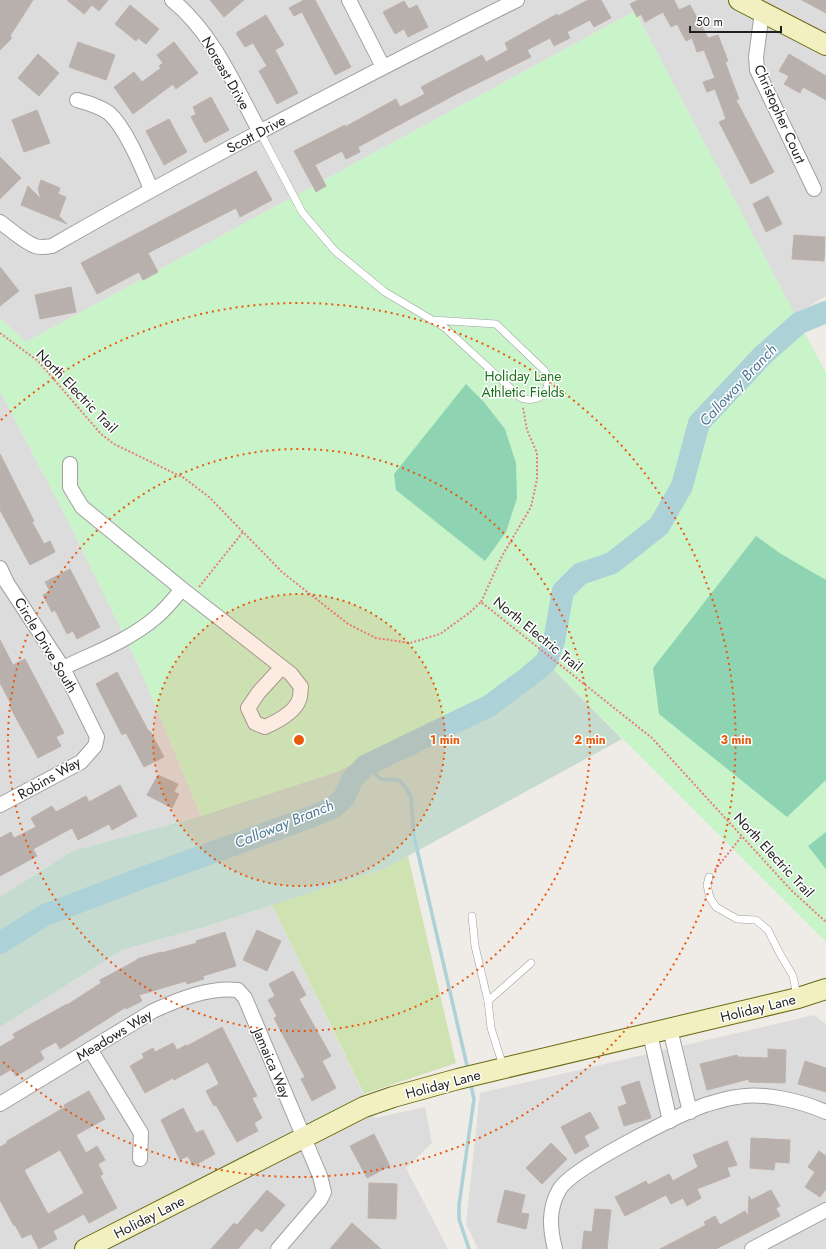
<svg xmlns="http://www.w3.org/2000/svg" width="826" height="1249" font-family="Jost,sans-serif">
<rect width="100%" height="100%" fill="#efebe6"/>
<g fill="#dddcdc">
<path d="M0,0H826V296L795,315L635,11L26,342L0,318Z"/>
<path d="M0,391L66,517L138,664L201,816L72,851L0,897Z"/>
<path d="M272,905L375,1118L425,1107L432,1143L406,1168L448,1249H0V1027L122,950L208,926Z"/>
<path d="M814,1015L826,1024V1249H478L466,1224L480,1093Z"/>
</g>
<path fill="#cfe3b2" d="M408,856L456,1063L364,1094L272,905L386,868Z"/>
<path fill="#c5dbcf" d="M542,658L622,739L386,868L208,926L122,950L0,1027V897L72,851L201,816L336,772L483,702Z"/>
<path fill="#c9f3c9" d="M635,11L826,373V942L542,658L483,702L336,772L201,816L138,664L66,517L0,391V318L26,342Z"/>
<g fill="#8ed4b2">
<path d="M466,384L483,401L505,429L516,463L517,498L506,532L485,561L396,490L394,474Z"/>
<path d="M756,536L781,554L826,580V780L787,817L659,714L653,668Z"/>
<path d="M826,832V869L808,846Z"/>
</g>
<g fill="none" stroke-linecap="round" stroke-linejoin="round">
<g stroke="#acd1d7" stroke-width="3.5">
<path d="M375,761L374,765L375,774L381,779L399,780L407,789L411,798L414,836L468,1070"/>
<path d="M469,1249L459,1219V1205L474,1099L470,1081"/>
</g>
<path stroke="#acd1d7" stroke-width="22" d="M0,943L45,915L142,878L316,815L334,807L344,798L352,780L365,766L489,706L528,677L546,662L554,641L563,591L580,574L612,563L659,526L682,486L699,423L763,355L799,323L826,312"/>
</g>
<g fill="#b8b0ac" stroke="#bfb1aa" fill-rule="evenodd">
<path d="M0,0H33L10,36L12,38L0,50Z"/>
<path d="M67,0H108L99,11L92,5L84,14Z"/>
<path d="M210,0H244L224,17Z"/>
<path d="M304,0H315L351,67L335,75L302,12L294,16L289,8Z"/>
<path d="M588,0H601L611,18L594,27L590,20L567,32L570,38L554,46L550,38L527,50L531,57L460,92L358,147L360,152L346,159L342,151L315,165L326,186L316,192L294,151L345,125V127L396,99L400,107L425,94L421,87L482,55L486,62L508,50L505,43L557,14L558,16Z"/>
<path d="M638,0H674L679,10L690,5L708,38L718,35L728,61L725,62L739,99L736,100L774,172L751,184L719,122L726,119L715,89L707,92L703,82L715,78L704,50L697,52L692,38L686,41L677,24L671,27L663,12L645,22L641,14L637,17L630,4Z"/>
<path d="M802,0H826V13Z"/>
<path d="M404,1L409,9L417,5L428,27L408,37L404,29L395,34L383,12Z"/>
<path d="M130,5L159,29L146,44L138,38L136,41L115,24Z"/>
<path d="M266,15L284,45L275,50L298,93L277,104L259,71L267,66L253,43L245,47L236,33Z"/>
<path d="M78,42L115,55L106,80L69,67Z"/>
<path d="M174,42L198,73L176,89L173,84L133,114L114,87L134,72L142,82L161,68L159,66L163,63L157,55Z"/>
<path d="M38,54L59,73L39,96L18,78Z"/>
<path d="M789,54L826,76V100L803,87L800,93L784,84L789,76L779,71Z"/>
<path d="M211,97L229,130L205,143L191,117L196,114L193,107Z"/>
<path d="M37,110L50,143L24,152L12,120Z"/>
<path d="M169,119L187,152L164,165L146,131Z"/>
<path d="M0,157L21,178L0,199Z"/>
<path d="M256,171L272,200L240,217L236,208L148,253L158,272L143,280L139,272L97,294L81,263Z"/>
<path d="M41,180L60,188L58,194L66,197L59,216L67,224L21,205L28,186L41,199L38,189Z"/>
<path d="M768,196L782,224L766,232L753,204Z"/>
<path d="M794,235L825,237L824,261L792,259Z"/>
<path d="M0,267L19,291L0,306Z"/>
<path d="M71,287L76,312L40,319L35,295Z"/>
<path d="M0,454L34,521L32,522L44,544L50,541L55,552L30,565L0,510Z"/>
<path d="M70,569L100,627L77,639L73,631L67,634L55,610L52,612L43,595L50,591L45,582Z"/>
<path d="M0,640L13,665L25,659L64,733L56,737L61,746L38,758L9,705L11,704L0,683Z"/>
<path d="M117,672L149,732L150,731L164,757L144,767L126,733L122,735L96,684Z"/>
<path d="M158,775L178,784L174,792L179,794L172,808L147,795Z"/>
<path d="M120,785L137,816L112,830L109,824L78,840L72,828L33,849L37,856L0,876V838L11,832L14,838L36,827L31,818L52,806L56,812L86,796L89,802Z"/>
<path d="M257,930L281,941L267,971L243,960Z"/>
<path d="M225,932L236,966L203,976L204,979L187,984L186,981L139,995L142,1001L126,1009V1007L60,1049L56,1042L40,1051L44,1059L28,1069L16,1076L12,1069L0,1076V1047L15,1038L13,1034L67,1004V1005L101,983L100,980L137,960V959L161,952V953L197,943L196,941Z"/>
<path d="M293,971L306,995L299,999L331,1056L322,1061L336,1088L312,1101L301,1079L305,1077L274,1018L277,1016L268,1000L275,996L269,984Z"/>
<path d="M222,1027L257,1096L252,1098L262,1118L254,1123L258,1131L237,1142L216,1105L214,1106L206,1091L219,1084L208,1062L174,1080L173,1078L145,1093L130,1066L144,1058L142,1054L153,1048L155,1052L173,1043L177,1050L186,1045L187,1046Z"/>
<path d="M768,1049L786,1050L785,1083L749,1082V1079L707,1090L700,1064L737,1055L738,1057L768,1058Z"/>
<path d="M805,1061L826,1068V1092L798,1084Z"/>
<path d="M639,1081L651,1118L624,1126L618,1107L627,1104L621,1087Z"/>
<path d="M89,1091L105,1119L76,1135L86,1153L97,1146L105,1160L98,1164L103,1174L100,1176L117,1208L89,1223L84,1214L53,1231L57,1239L39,1249L31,1234L22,1238L15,1225L14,1226L0,1200V1147L7,1143V1141L65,1107L64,1105ZM60,1150L84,1193L48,1214L24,1170Z"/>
<path d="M183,1108L196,1133L203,1130L215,1154L193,1166L188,1156L180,1160L161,1120Z"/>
<path d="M590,1112L599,1128L584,1136L589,1146L575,1154L561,1127Z"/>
<path d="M374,1134L390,1166L367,1178L350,1146Z"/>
<path d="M751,1138L790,1140L789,1163L775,1162L774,1170L750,1168Z"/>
<path d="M727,1141L737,1165L730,1167H727L730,1176L697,1189L701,1198L687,1206L683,1198L671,1204L666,1195L625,1216L615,1197L646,1181L648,1185L669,1174L673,1181L698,1167L693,1155Z"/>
<path d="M551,1143L567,1159L542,1184L526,1168Z"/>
<path d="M819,1151L826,1156V1189L820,1197L805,1187L815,1172L808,1167Z"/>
<path d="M369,1183L397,1184L396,1219L368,1218Z"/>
<path d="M267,1190L285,1205L262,1232L256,1228L238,1249H211L234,1223L237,1225Z"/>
<path d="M505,1190L525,1195L521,1213L529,1214L526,1229L497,1222Z"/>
<path d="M771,1190L780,1206L776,1208L780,1216L716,1249H660L706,1225L704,1222L715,1216L720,1225L745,1211L748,1216L749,1196L751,1200Z"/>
<path d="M595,1209L611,1210L607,1249H582L584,1231L592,1232Z"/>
<path d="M352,1223L381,1249H330Z"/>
</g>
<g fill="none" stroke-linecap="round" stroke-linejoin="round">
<g stroke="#a0a0a0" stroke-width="8">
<g id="lane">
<path d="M260,132L302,212L335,251L385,292L444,327L521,398C541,405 555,387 544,370L496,324L432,320"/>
<path d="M709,877L707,885L710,898L716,907L737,919L756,920L768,930L779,952L793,976L797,996"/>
<path d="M472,916L475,946L488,1001"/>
<path d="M503,1066L491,1028L488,1001L531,963"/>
</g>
</g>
<g stroke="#a0a0a0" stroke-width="16">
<g id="street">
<path d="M172,0C213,33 235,86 260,132"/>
<path d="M349,0L383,67"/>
<path d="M762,12L756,57L757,70L814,189"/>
<path d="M77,100C88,103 99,106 109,113C126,128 142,168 151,189"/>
<path d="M0,222C10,229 24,242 35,246C41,248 46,247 52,246C204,159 360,78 517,0"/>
<path d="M70,464V487L82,507L182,589L191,596L282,667L291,674L301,687C300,691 301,696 299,700C295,712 276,722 265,727L255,723L248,708L259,692L282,667"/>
<path d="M0,568L7,583L63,668L97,737L95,746L81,762L0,805"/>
<path d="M63,668C94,653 128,641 155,618C165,610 174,599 182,589"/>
<path d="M670,1029L690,1112"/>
<path d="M650,1034L670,1121"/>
<path d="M90,1049L141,1133L140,1159"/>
<path d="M0,1104L153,1011C179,999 209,987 238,990L245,998L320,1176L324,1192L320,1200L278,1249"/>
<path d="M555,1249C550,1229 548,1210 559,1190C571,1168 678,1115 705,1105C715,1102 727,1098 737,1097C764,1092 801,1101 826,1112"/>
<path d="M752,1249L826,1210"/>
</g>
</g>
<g stroke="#696a12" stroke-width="22">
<g id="secondary">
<path d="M739,0L826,45"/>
<path d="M85,1249L364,1107L393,1097L458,1079L798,998L826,989"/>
</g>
</g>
<g stroke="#ea7d7c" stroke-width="2" stroke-dasharray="2 2" stroke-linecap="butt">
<path d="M0,333L38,361L101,434L114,444L184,478L209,497L282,572L348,624L376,638L410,643L440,634L469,613L481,602L652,738L791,890L826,922"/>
<path d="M199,587L243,532"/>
<path d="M481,602L502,556L531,507L537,479V453L527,430L523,408"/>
<path d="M715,870L742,836"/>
</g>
<use href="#lane" stroke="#fff" stroke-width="7"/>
<use href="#street" stroke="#fff" stroke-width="14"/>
<use href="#secondary" stroke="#f2f0c1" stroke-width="20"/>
</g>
<circle cx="299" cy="740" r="146" fill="#e8590c" fill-opacity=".12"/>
<g fill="none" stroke="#e8590c" stroke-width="2" stroke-dasharray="2 4">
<circle cx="299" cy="740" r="146"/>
<circle cx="299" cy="740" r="291"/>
<path d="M1 420A437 437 0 1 1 1 1060"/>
</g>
<g text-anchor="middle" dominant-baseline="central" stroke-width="3" stroke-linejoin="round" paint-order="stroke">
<g font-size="14" fill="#1f1f1f" stroke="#fff">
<text transform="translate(226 73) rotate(60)">Noreast Drive</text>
<text transform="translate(780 114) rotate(66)">Christopher Court</text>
<text transform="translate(256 134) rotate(-28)">Scott Drive</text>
<text transform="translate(77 391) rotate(46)">North Electric Trail</text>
<text transform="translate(538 634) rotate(39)">North Electric Trail</text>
<text transform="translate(46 645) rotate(59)">Circle Drive South</text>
<text transform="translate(49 778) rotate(-30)">Robins Way</text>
<text transform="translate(774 855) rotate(47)">North Electric Trail</text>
<text transform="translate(758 1008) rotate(-14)">Holiday Lane</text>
<text transform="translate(114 1035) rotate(-31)">Meadows Way</text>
<text transform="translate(272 1063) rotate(67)">Jamaica Way</text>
<text transform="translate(443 1084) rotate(-15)">Holiday Lane</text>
<text transform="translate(149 1217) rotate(-27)">Holiday Lane</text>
</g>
<g font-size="14" fill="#1a7119" stroke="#fff">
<text x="523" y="376">Holiday Lane<tspan x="523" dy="16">Athletic Fields</tspan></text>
</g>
<g font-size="15" font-style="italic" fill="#4f7995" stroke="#fff">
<text transform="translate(738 385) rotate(-47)">Calloway Branch</text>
<text transform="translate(284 824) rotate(-22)">Calloway Branch</text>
</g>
</g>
<circle cx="299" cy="740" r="6" fill="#e8590c" stroke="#fff" stroke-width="2"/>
<g font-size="12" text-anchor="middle" font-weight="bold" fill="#e8590c" stroke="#fff" stroke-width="3" stroke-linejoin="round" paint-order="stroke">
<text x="445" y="744">1 min</text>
<text x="590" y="744">2 min</text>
<text x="736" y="744">3 min</text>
</g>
<path d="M690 26v6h91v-6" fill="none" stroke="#1f1f1f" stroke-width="2"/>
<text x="696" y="26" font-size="12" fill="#1f1f1f" stroke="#ffffff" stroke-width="3" paint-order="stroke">50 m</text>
</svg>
